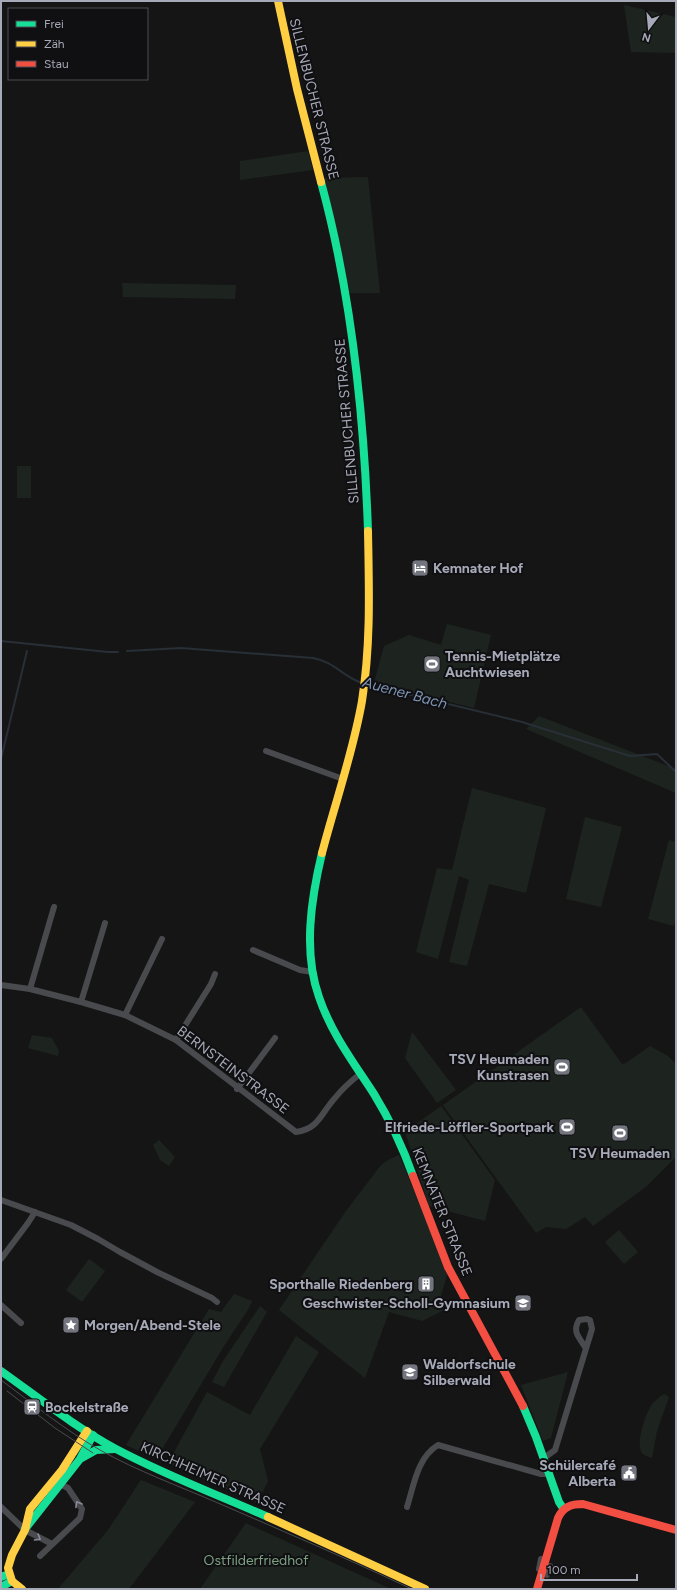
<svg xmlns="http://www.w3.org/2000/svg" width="677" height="1590" font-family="Figtree,sans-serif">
<rect width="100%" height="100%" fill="#151515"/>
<g fill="#1d241f">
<path d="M624,5L676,17V53L631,52Z"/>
<path d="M308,151L313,170L240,180V161Z"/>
<path d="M368,177L380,293H350L324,178Z"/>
<path d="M122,283L236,285L235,299L123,297Z"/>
<rect x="17" y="466" width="14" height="32"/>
<path d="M447,624L491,635L474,708L374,683L384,646L409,635L441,645Z"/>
<path d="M539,716L676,769V793L526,729Z"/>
<path d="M472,788L546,808L526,893L489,884L467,966L449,962L469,880L459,876L438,959L416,952L437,868L452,870Z"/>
<path d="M585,817L622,827L601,907L566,899Z"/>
<path d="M669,840L676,842V917L674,926L648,919Z"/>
<path d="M581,1007L622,1064L626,1063L650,1046L668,1056L676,1064V1157L647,1186L593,1226L585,1217L566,1229L546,1227L536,1233L443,1105Z"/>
<path d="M412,1032L456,1090L437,1103L405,1058Z"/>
<path d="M32,1035L52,1038L59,1051L58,1056L28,1048Z"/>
<path d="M441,1106L495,1180L485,1221L429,1206L405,1132Z"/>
<path d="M159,1140L175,1157L169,1166L160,1160L153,1145Z"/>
<path d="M399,1155L448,1272L439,1302L444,1310L422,1321L389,1312L365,1378L279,1310L346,1211L381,1165L388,1160Z"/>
<path d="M619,1230L638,1252L624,1264L605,1242Z"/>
<path d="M89,1259L105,1271L82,1302L66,1290Z"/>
<path d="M234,1294L252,1301L249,1308L224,1346L158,1456L143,1453L126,1445L209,1309L221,1312Z"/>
<path d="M260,1306L267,1312L224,1387L212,1382L223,1361Z"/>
<path d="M296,1336L319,1352L260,1449L268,1481L257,1503L168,1463L207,1392L250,1415Z"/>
<path d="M568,1372L551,1438L543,1441L521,1385Z"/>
<path d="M664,1394L669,1397L657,1431L652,1458C649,1457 645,1456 643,1454C634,1446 646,1413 652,1404C656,1400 659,1397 664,1394Z"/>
<path d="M141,1480L195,1502L129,1589H58L108,1530Z"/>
<path d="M246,1523L391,1589H200Z"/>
</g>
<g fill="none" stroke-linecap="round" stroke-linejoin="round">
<g stroke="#282f37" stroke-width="2">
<path d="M1,641L108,652H118"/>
<path d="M127,651L181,648L313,658C335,662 343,677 362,683"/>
<path d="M366,684L522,722L630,756L657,754L676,772"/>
<path d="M1,759L27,651"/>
</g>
<g stroke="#494a4e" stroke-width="6">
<path d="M266,751L343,779"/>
<path d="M253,950L300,970L312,972"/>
<path d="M1,985L30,989L81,1002L125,1015L176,1040L296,1132C319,1129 321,1113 335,1098C342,1089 351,1081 360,1074"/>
<path d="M30,989L54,907"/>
<path d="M81,1002L105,923"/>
<path d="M125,1015L162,939"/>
<path d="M176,1040L211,984L215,974"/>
<path d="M237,1089L275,1038"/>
<path d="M1,1200L71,1225L98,1239L120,1252L157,1272L212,1298L217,1302"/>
<path d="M1,1259L28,1223L35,1212"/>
<path d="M1,1305L21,1323"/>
<path d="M544,1458L555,1450L592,1329L590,1320L587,1319L579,1320C572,1332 579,1337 585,1347"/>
<path d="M1,1507L25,1530L52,1544"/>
<path d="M407,1507C414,1485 417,1458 438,1445L541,1474H549"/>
<path d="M40,1556L80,1518L82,1509L68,1488L58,1483"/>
<path d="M539,1569L541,1559"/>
<path d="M547,1575L550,1566"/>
</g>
<g stroke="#16e098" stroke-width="8">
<path d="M321,182C352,296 364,413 368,531"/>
<path d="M322,853C311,899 303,952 319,997C331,1033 354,1063 374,1094C390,1120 403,1148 413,1176"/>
<path d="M1,1371C39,1398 75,1427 116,1449C165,1475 218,1495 268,1517"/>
<path d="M523,1406L536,1437L559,1502L563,1508"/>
<path d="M81,1457L93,1435"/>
<path d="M25,1529L80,1459L96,1450L115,1449"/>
<path d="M1,1577L9,1574"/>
<path d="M1,1587L12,1581"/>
</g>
<g stroke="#ffcf43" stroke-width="8">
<path d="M278,1L297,89L321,182"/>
<path d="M322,853C335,803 353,753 362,701C371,644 369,588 368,531"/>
<path d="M268,1517L425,1589"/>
<path d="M22,1589L12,1581L8,1568L12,1555L25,1530L30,1509L62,1470L87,1431"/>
</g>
<g stroke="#f24e42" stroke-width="8">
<path d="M413,1176L448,1267L523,1406"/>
<path d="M537,1589L558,1518C563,1507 571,1504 583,1504L676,1530"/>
</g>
<g stroke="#494b4e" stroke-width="1">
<path d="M1,1380C33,1404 65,1430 100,1450C137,1471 179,1486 218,1503C283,1531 348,1559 412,1589"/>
<path d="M7,1391L55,1428L93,1453"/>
</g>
</g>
<defs><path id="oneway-chevron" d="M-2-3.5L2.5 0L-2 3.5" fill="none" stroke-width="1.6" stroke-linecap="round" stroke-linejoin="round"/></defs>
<g stroke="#8a8c98">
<use href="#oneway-chevron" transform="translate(78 1504) rotate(-119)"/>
<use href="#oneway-chevron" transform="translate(38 1538) rotate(31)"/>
</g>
<defs>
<g id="hotel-square" transform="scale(0.9)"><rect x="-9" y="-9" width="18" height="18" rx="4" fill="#73757e" stroke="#100f11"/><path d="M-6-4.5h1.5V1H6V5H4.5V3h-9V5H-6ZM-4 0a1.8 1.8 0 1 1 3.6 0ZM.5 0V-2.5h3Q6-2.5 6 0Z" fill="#fff"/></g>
<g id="stadium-square" transform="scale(0.9)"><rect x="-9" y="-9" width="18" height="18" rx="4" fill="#73757e" stroke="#100f11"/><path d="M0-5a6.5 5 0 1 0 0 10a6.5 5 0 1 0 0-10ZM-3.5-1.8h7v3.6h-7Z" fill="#fff"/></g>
<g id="building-square" transform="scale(0.9)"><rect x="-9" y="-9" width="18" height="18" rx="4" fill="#73757e" stroke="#100f11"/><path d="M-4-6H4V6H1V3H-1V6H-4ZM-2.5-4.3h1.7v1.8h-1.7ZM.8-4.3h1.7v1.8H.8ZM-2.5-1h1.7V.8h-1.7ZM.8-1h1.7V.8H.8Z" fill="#fff"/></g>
<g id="school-square" transform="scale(0.9)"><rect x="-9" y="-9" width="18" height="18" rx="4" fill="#73757e" stroke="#100f11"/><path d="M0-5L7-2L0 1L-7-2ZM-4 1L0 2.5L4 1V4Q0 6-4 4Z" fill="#fff"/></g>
<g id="sight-square" transform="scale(0.9)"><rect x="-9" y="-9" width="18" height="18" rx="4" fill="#73757e" stroke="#100f11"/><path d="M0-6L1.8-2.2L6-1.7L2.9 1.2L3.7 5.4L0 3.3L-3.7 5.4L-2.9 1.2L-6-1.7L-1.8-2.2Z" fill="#fff"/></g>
<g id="station-square" transform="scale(0.9)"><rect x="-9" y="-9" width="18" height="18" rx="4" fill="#73757e" stroke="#100f11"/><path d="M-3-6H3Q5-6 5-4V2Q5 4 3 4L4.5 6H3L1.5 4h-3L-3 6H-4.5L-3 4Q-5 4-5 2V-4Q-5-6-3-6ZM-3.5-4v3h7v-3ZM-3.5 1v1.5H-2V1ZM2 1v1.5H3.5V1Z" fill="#fff"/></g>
<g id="civic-square" transform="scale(0.9)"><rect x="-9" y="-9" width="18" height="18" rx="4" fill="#73757e" stroke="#100f11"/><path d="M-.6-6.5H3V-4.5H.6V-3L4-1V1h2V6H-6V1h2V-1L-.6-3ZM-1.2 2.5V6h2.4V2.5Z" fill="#fff"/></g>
</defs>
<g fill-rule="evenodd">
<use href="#hotel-square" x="420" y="568"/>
<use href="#stadium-square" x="432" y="664"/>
<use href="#stadium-square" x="562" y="1067"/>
<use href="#stadium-square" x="567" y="1127"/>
<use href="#stadium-square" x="620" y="1133"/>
<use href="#building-square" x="426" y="1284"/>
<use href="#school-square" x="523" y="1303"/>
<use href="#sight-square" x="71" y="1325"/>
<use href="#school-square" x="410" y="1372"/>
<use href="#station-square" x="32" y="1407"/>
<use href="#civic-square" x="629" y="1473"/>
</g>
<g text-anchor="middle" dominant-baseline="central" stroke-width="4" stroke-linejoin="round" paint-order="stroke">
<g font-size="14" fill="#a6a9b7" stroke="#100f11">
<text transform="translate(314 99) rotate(76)">SILLENBUCHER STRASSE</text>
<text transform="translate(347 421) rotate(-95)">SILLENBUCHER STRASSE</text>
<text transform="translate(233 1070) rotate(37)">BERNSTEINSTRASSE</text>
<text transform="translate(442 1212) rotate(68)">KEMNATER STRASSE</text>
<text transform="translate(213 1478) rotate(24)">KIRCHHEIMER STRASSE</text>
</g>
<g font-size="14" font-weight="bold" fill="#a6a9b7" stroke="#100f11" text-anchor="start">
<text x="433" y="568">Kemnater Hof</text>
<text x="445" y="656">Tennis-Mietplätze<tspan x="445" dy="16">Auchtwiesen</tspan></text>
<text x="549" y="1059" text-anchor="end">TSV Heumaden<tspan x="549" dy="16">Kunstrasen</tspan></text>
<text x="554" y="1127" text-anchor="end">Elfriede-Löffler-Sportpark</text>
<text x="620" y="1153" text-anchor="middle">TSV Heumaden</text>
<text x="413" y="1284" text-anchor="end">Sporthalle Riedenberg</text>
<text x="510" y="1303" text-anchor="end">Geschwister-Scholl-Gymnasium</text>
<text x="84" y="1325">Morgen/Abend-Stele</text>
<text x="423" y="1364">Waldorfschule<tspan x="423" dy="16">Silberwald</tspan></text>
<text x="45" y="1407">Bockelstraße</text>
<text x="616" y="1465" text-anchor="end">Schülercafé<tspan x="616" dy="16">Alberta</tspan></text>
</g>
<g font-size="14" fill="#7da283" stroke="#100f11">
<text x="256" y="1560">Ostfilderfriedhof</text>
</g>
<g font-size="15" font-style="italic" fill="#7c93b3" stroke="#100f11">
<text transform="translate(405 693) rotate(15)">Auener Bach</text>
</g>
</g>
<rect width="677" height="1590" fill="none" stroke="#a6a9b7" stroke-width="4"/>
<rect x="8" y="8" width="140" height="72" fill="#100f11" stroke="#4c4d53"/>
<rect x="16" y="21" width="20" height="6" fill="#16e098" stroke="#4c4d53"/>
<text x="44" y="28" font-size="12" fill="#a6a9b7">Frei</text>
<rect x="16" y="41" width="20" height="6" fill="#ffcf43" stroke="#4c4d53"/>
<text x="44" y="48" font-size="12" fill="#a6a9b7">Zäh</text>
<rect x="16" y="61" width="20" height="6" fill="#f24e42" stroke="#4c4d53"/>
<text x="44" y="68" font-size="12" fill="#a6a9b7">Stau</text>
<g transform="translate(649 28) rotate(196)" stroke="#100f11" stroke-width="3" paint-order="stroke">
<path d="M0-3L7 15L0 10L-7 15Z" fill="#a6a9b7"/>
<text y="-6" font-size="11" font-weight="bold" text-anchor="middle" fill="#a6a9b7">N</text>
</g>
<path d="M541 1574v6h96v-6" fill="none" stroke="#a6a9b7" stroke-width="2"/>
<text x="547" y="1574" font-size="12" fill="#a6a9b7" stroke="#100f11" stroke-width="3" paint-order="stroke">100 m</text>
</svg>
